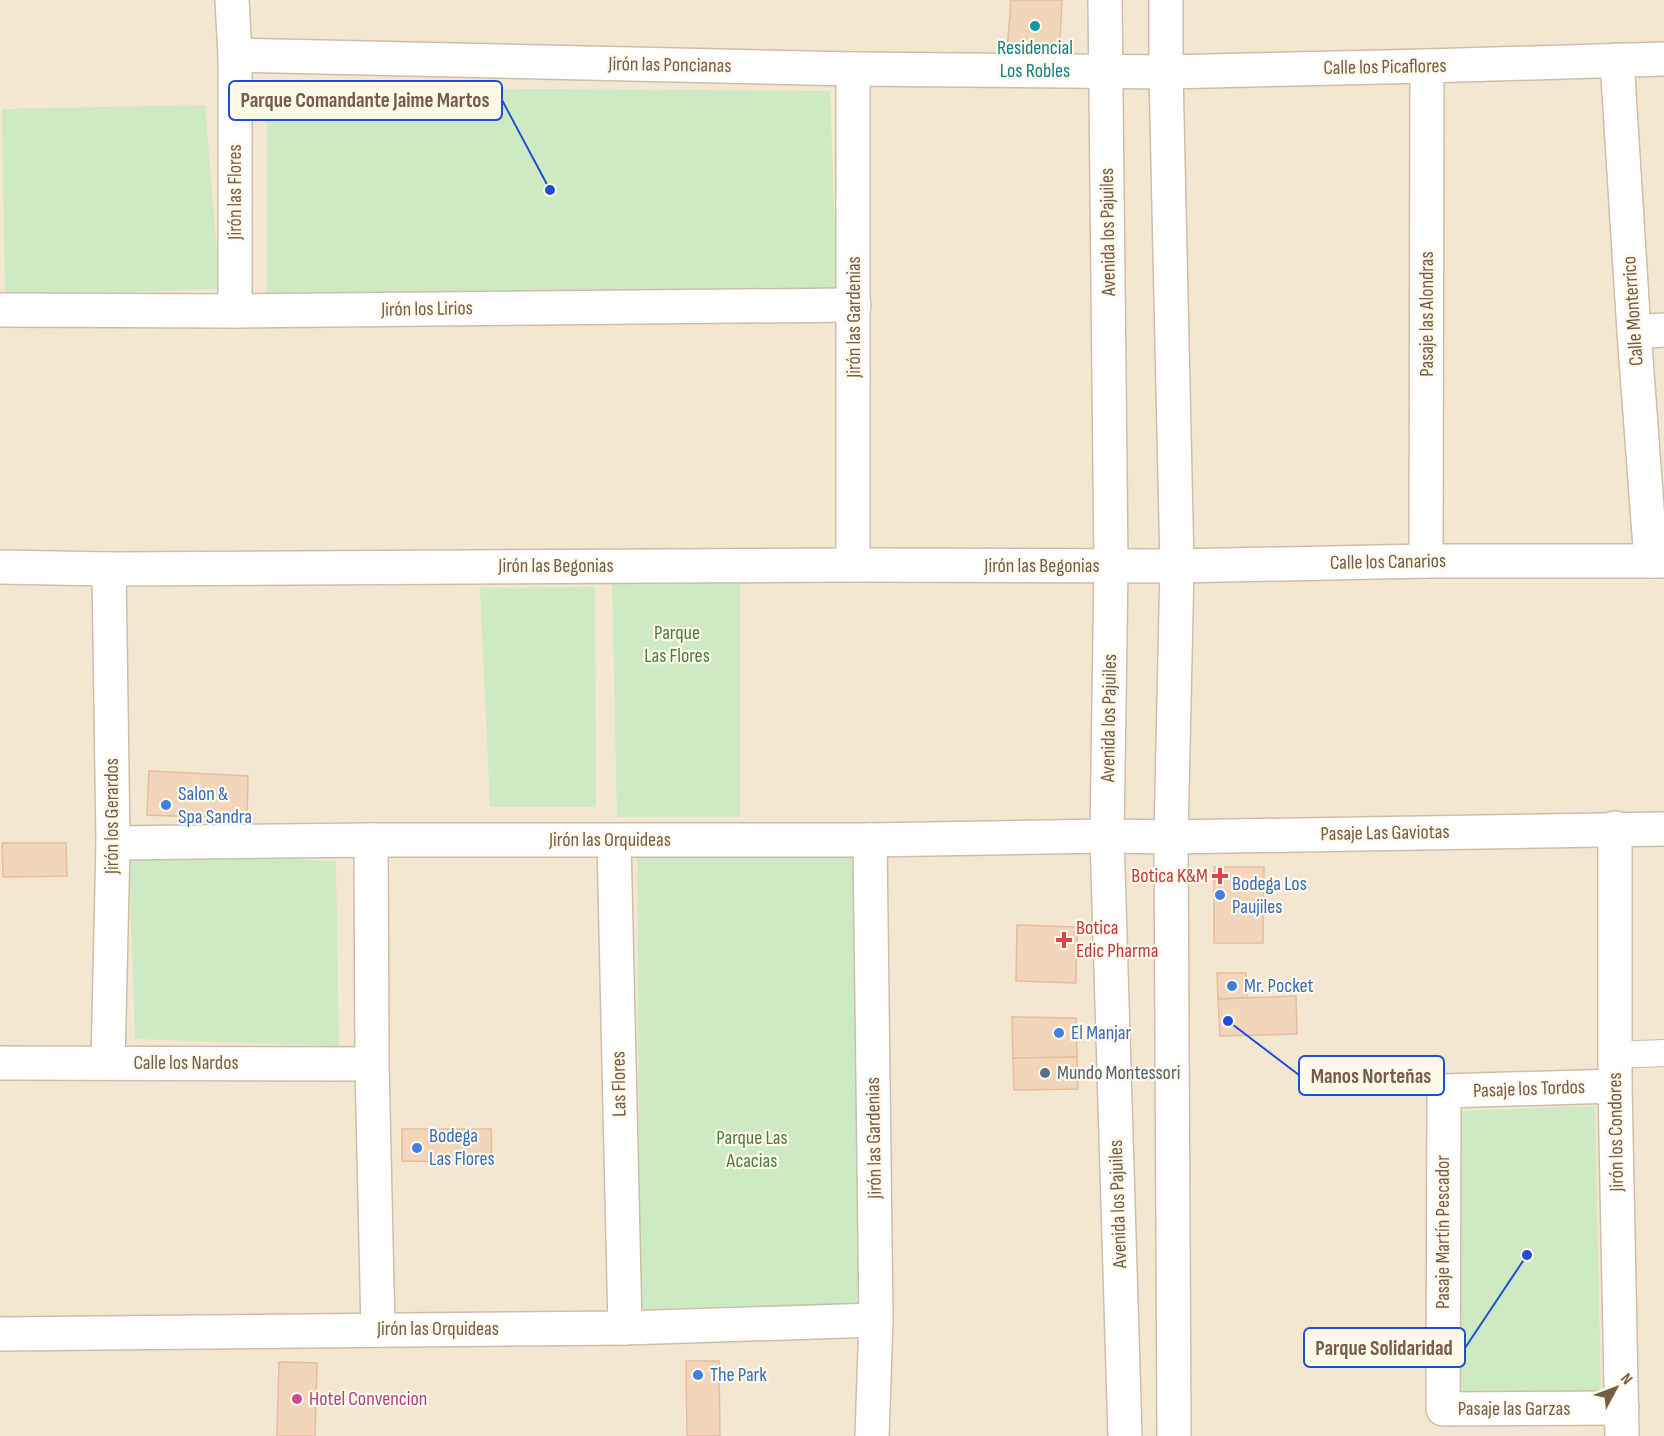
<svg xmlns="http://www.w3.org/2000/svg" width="1664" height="1436" font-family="'Sofia Sans Condensed',sans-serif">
<rect width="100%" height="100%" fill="#fcf5e3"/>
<rect fill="#f4e7d2" x="0" y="0" width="1664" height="1436"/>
<g fill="#ceeac2">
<path d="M267,87L830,91L837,289L267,299Z"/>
<path d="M205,105L220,289L5,296L2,109Z"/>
<path d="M612,581H740V817H617Z"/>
<path d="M595,587L596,807H490L480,588Z"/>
<path d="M860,850L869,1314L640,1316L637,857Z"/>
<path d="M129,852L336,861L339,1046L135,1039Z"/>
<path d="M1595,1106L1601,1398L1457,1400L1456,1111Z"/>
</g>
<g fill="#f2d6bb" stroke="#e4be9b" stroke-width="1.5">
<path d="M1011,0H1062L1059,56L1007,52Z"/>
<path d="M149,771L248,776L247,819L147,815Z"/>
<path d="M2,843H66L67,876L3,877Z"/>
<path d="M1214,867H1264L1263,943H1214Z"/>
<path d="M1017,925L1077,927L1076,983L1016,981Z"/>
<path d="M1217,973H1246L1247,998L1218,999Z"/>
<path d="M1296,996L1297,1034L1220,1036L1218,999Z"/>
<path d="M1012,1017L1076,1018L1077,1057L1013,1058Z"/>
<path d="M1077,1057L1078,1089L1014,1090L1013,1058Z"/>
<path d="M402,1129H491L492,1162L402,1161Z"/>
<path d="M686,1361H719L720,1436H687Z"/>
<path d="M279,1362L317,1363L315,1436H277Z"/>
</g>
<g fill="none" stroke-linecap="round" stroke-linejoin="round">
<g stroke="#cebdaa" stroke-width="28">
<path id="pedestrian" d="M1615,1055L1664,1053"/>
</g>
<g stroke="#cebdaa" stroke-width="36">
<g id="minor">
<path d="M232,0L235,55V311"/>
<path d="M235,55L853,69L1166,72L1427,66L1664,59"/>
<path d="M1617,60L1634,332L1651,561"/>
<path d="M853,69V565"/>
<path d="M0,310L235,311L854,305"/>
<path d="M1634,332L1664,330"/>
<path d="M1426,561L1427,66"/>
<path d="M0,567L109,569L853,565L1177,566L1426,561H1664"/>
<path d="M1615,828V1086L1622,1436"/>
<path d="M371,840L372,1064L378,1330"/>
<path d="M870,840L876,1320L872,1436"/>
<path d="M614,841L625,1328"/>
<path d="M113,843L371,840H870L1107,836L1171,837L1664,829"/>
<path d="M0,1063L372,1064"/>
<path d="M108,1063L113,843L109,569"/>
<path d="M1615,1086L1444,1091L1443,1409L1622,1408"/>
<path d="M0,1334L625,1328L876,1320"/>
</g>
</g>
<g stroke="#cebdaa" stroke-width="36">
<g id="tertiary">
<path d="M1105,0L1111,566L1107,836L1125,1436"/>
<path d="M1166,0V72L1177,566L1171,837L1174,1436"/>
</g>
</g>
<use href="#pedestrian" stroke="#fff" stroke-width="26"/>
<use href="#minor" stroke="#fff" stroke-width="33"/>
<use href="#tertiary" stroke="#fff" stroke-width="33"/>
</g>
<circle fill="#0f9aa8" stroke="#fff9ea" stroke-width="2" cx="1035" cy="26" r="6"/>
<g fill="#3f7fe0" stroke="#fff9ea" stroke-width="2">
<circle cx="166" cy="805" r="6"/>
<circle cx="1220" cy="895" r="6"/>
<circle cx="1232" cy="986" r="6"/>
<circle cx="1059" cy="1033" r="6"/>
<circle cx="417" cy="1148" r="6"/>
<circle cx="698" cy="1375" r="6"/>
</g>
<g fill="#e0444e" stroke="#fff9ea" stroke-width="2">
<path d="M1217 867h6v6h6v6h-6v6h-6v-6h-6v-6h6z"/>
<path d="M1061 931h6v6h6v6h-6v6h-6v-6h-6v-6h6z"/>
</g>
<circle fill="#5c6f8a" stroke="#fff9ea" stroke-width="2" cx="1045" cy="1073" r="6"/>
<circle fill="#d1479c" stroke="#fff9ea" stroke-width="2" cx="297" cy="1399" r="6"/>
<g text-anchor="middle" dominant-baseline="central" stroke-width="4.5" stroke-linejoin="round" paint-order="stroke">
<g font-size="20" fill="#0d838f" stroke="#fff9ea">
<text x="1035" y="48">Residencial<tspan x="1035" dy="23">Los Robles</tspan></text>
</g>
<g font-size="20" fill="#745d49" stroke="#fff9ea">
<text transform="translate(670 65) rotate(1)">Jirón las Poncianas</text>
<text transform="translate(1385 67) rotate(-1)">Calle los Picaflores</text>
<text transform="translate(235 192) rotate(-90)">Jirón las Flores</text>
<text transform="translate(1108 232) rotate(-91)">Avenida los Pajuiles</text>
<text transform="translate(427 309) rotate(-1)">Jirón los Lirios</text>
<text transform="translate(1633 311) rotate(-94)">Calle Monterrico</text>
<text transform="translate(1427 314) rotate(-90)">Pasaje las Alondras</text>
<text transform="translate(854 317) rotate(-90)">Jirón las Gardenias</text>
<text transform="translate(1388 562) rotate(-1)">Calle los Canarios</text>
<text x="556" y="566">Jirón las Begonias</text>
<text x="1042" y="566">Jirón las Begonias</text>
<text transform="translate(1109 718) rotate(-89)">Avenida los Pajuiles</text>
<text transform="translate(112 816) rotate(-90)">Jirón los Gerardos</text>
<text transform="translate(1385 833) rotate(-1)">Pasaje Las Gaviotas</text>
<text x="610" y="840">Jirón las Orquideas</text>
<text x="186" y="1063">Calle los Nardos</text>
<text transform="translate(619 1084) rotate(-91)">Las Flores</text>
<text transform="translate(1529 1089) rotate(-2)">Pasaje los Tordos</text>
<text transform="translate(1616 1132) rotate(-91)">Jirón los Condores</text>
<text transform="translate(874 1138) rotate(-91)">Jirón las Gardenias</text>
<text transform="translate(1118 1204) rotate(-92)">Avenida los Pajuiles</text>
<text transform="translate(1443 1232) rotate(-90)">Pasaje Martín Pescador</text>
<text x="438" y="1329">Jirón las Orquideas</text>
<text x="1514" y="1409">Pasaje las Garzas</text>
</g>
<g font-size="20" fill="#4d7a42" stroke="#fff9ea">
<text x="677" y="633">Parque<tspan x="677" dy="23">Las Flores</tspan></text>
<text x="752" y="1138">Parque Las<tspan x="752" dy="23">Acacias</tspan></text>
</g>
<g font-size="20" fill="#366cbe" stroke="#fff9ea" text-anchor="start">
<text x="178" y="794">Salon &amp;<tspan x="178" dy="23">Spa Sandra</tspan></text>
<text x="1232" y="884">Bodega Los<tspan x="1232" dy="23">Paujiles</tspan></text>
<text x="1244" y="986">Mr. Pocket</text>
<text x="1071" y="1033">El Manjar</text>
<text x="429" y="1136">Bodega<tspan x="429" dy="23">Las Flores</tspan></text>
<text x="710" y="1375">The Park</text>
</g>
<g font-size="20" fill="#be3a42" stroke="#fff9ea" text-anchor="end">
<text x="1208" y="876">Botica K&amp;M</text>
<text x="1076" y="928" text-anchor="start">Botica<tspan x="1076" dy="23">Edic Pharma</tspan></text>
</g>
<g font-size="20" fill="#4e5e75" stroke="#fff9ea" text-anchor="start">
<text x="1057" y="1073">Mundo Montessori</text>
</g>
<g font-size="20" fill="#b23c85" stroke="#fff9ea" text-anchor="start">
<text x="309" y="1399">Hotel Convencion</text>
</g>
</g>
<path fill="none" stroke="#1d4ed8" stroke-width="2" d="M550 190L502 100M1228 1021L1299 1075M1527 1255L1465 1348"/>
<g fill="#1d4ed8" stroke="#fff9ea" stroke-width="2">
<circle cx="550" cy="190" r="6"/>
<circle cx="1228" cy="1021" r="6"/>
<circle cx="1527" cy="1255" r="6"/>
</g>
<g fill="#fff9ea" stroke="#1d4ed8" stroke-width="2">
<rect x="229" y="81" width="273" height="39" rx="6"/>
<rect x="1299" y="1056" width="145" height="39" rx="6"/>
<rect x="1304" y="1328" width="161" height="39" rx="6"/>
</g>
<g font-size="21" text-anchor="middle" font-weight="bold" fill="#745d49">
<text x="365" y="107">Parque Comandante Jaime Martos</text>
<text x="1371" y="1083">Manos Norteñas</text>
<text x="1384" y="1355">Parque Solidaridad</text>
</g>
<g transform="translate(1616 1388) rotate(49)" stroke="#fff9ea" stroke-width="4.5" paint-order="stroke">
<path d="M0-4.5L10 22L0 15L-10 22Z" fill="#745d49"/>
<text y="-9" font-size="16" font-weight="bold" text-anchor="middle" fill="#745d49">N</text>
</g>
</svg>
